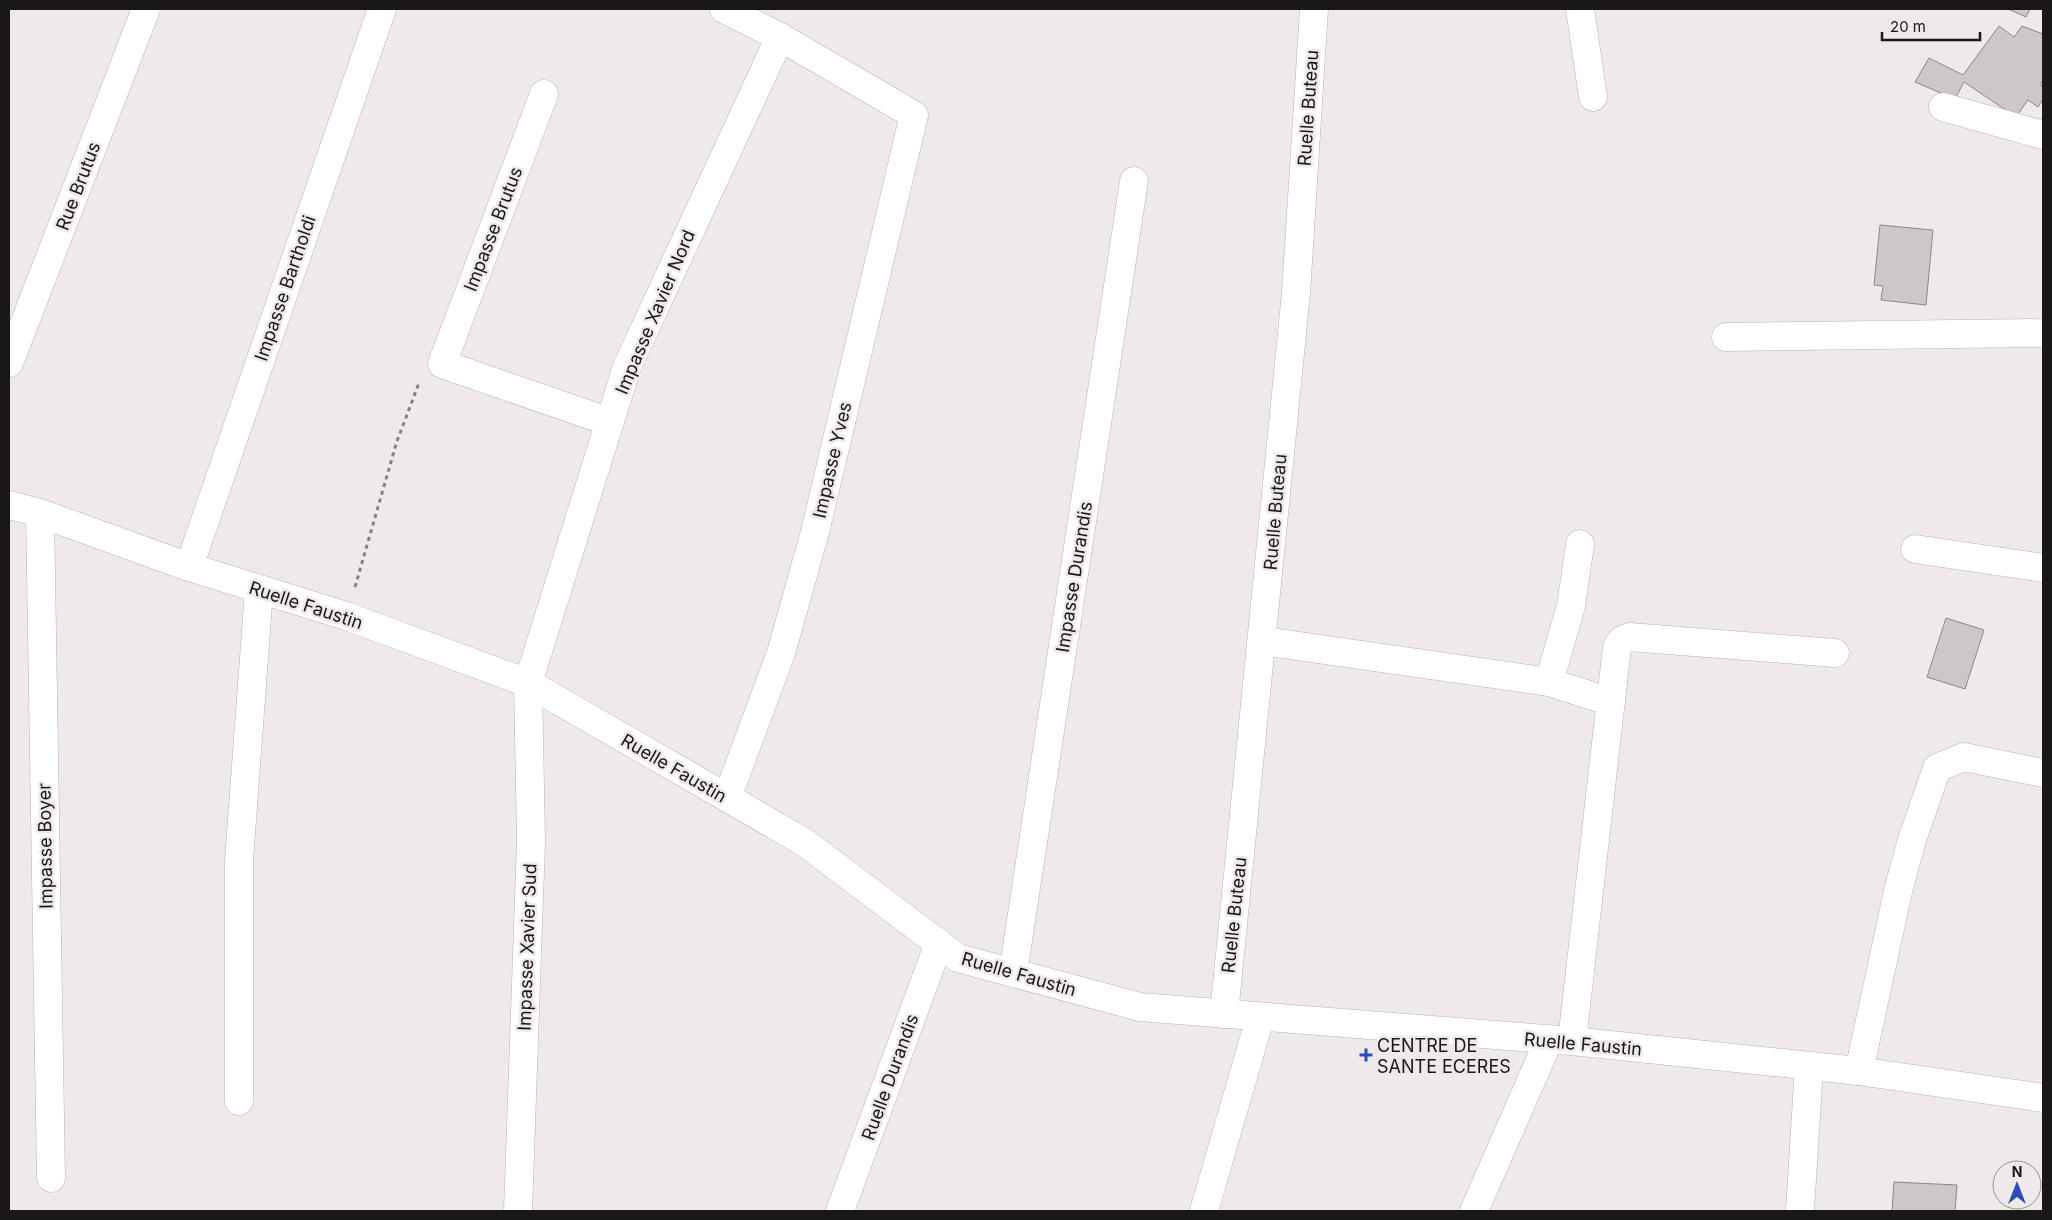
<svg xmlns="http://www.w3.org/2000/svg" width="2052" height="1220" font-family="Inter,sans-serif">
<rect width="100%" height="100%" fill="#efe9e9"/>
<g fill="#cdc7c9" stroke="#8c8789">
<path d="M2008,9H2030L2026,17Z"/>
<path d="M1999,26L2014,37L2022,26L2043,34V80L2040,85L2043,87V99L2038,107L2028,100L2016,117L1964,82L1955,99L1915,82L1929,58L1963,75Z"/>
<path d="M1880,225L1933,230L1926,305L1881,300L1883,286L1874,285Z"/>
<path d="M1946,618L1984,630L1965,689L1927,677Z"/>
<path d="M1894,1182L1957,1185L1955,1211H1892Z"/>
</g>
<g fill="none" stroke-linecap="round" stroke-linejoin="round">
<g stroke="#b8b2b2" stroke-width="29">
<g id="minor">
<path d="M724,9L780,37L914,115L815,532L781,653L727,798"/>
<path d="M1580,9L1593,97"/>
<path d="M544,94L442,364L610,422"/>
<path d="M1943,107L2043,135"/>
<path d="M1726,337L2043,333"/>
<path d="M9,363L146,9"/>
<path d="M9,505L40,513L189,567L346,616L528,683L804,842L958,958L1140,1007L1572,1041L1859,1071L2043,1098"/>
<path d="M40,513L51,1178"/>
<path d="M1915,549L2043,568"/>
<path d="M189,567L382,9"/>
<path d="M1263,641L1549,682L1611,702"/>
<path d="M1549,682L1571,606L1580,544"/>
<path d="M1013,973L1134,181"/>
<path d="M1224,1014L1296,293L1314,9"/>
<path d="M1572,1041L1617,647L1622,640L1629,637L1835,653"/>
<path d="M1859,1071L1899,887L1912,840L1937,768L1964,757L2043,773"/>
<path d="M239,1101V860L259,590"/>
<path d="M518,1211L531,841L528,683L627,367L780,37"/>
<path d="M840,1211L939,943"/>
<path d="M1204,1211L1260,1018"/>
<path d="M1474,1211L1549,1040"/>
<path d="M1800,1211L1809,1067"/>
</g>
</g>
<path stroke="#858181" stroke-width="3" stroke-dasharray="4 4" stroke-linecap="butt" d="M355,587L397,441L419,383"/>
<use href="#minor" stroke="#fff" stroke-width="28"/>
</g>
<path fill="#2b4cbb" stroke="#efe9e9" stroke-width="2" d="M1363.5 1047.5h5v5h5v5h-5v5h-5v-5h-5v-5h5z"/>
<g text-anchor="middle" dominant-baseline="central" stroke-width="5" stroke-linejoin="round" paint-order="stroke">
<g font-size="18" fill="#191717" stroke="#efe9e9">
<text transform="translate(1308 108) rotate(-86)">Ruelle Buteau</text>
<text transform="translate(78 186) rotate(-69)">Rue Brutus</text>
<text transform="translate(493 229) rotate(-69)">Impasse Brutus</text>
<text transform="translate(285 288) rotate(-71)">Impasse Bartholdi</text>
<text transform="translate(655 312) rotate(-67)">Impasse Xavier Nord</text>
<text transform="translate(832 460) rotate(-77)">Impasse Yves</text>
<text transform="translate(1275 512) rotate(-85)">Ruelle Buteau</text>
<text transform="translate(1074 577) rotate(-81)">Impasse Durandis</text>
<text transform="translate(306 605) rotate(18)">Ruelle Faustin</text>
<text transform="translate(674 768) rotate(30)">Ruelle Faustin</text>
<text transform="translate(45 846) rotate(-91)">Impasse Boyer</text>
<text transform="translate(1234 915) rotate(-84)">Ruelle Buteau</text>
<text transform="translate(527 947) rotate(-88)">Impasse Xavier Sud</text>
<text transform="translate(1019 974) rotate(16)">Ruelle Faustin</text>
<text transform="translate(1583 1044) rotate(5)">Ruelle Faustin</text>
<text transform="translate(890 1077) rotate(-70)">Ruelle Durandis</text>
</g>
<g font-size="18" fill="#191717" stroke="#efe9e9" text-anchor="start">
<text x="1377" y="1045">CENTRE DE<tspan x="1377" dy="21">SANTE ECERES</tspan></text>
</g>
</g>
<rect width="2052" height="1220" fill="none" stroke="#191717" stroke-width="20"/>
<g transform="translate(2017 1185)"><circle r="24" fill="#efe9e9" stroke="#999595"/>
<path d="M0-4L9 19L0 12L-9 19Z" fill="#2b4cbb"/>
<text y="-8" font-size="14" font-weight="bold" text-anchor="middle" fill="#191717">N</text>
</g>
<path d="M1882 32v8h98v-8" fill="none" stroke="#191717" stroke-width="2.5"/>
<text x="1890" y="32" font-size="15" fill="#191717" stroke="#efe9e9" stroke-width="4" paint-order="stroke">20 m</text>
</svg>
